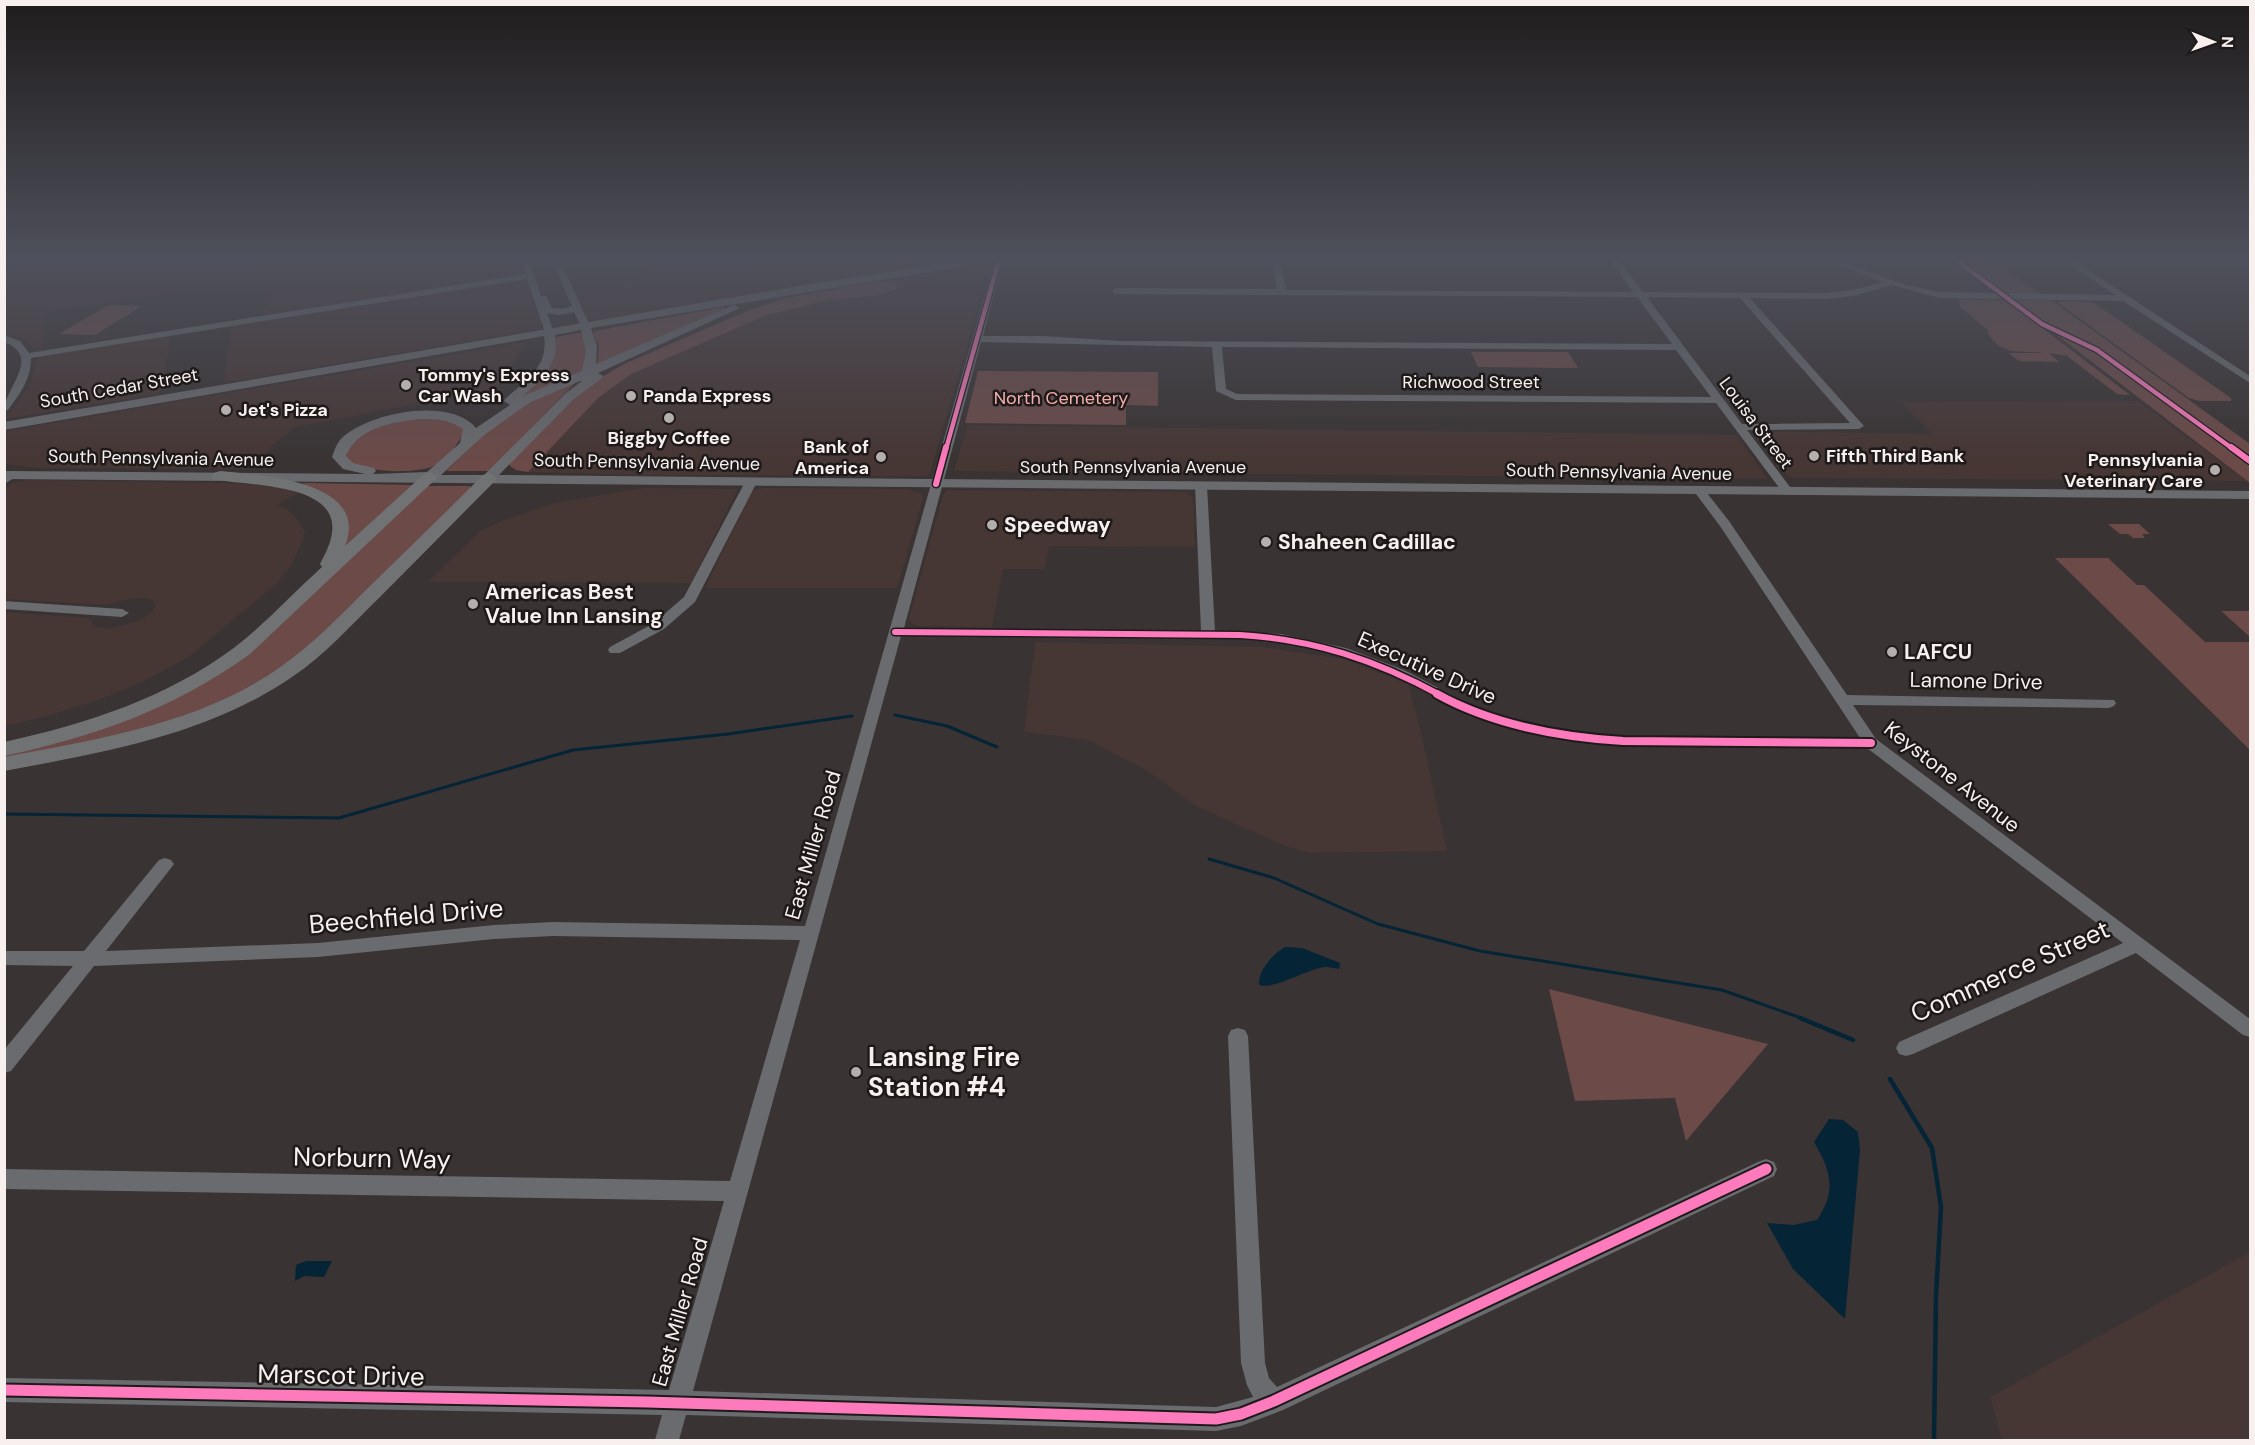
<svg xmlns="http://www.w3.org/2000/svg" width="2255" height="1445" font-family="'DM Sans',sans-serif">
<rect width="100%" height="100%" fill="#393333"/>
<g fill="#463634">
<path d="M5,260H522L524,272L516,276L264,315L266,280L46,312L42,351H39L23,339L5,334Z"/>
<path d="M655,260H922L930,262L962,260L594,320L586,319L576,295L626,287Z"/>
<path d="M981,264L987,265L989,269L930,473L926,476L644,475L528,472L516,470L510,466L580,393L614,369L734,316L772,302L808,294Z"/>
<path d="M525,279L543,326L539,329L224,383L231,325Z"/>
<path d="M172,334L160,394L5,419L29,387L38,357Z"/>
<path d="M526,342L503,380L495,389L295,427L245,469L34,468L5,464V431Z"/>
<path d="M2138,401L2247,481L1790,478L1753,431L1933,434L1900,402Z"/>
<path d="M967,425L1737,435L1768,479L954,471Z"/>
<path d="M27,480L234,483L273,486L300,492L277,505L288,510L297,519L305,532L304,538L293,563L275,585L190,656L145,681L101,699L52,715L5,726L4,612L89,618L95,626L108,629L139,621L151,613L156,605L153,600L146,598L129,599L106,605L5,599V488L13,483Z"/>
<path d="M644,488L738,489L691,583L428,582L480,531L502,521L555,503Z"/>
<path d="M763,488L908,489L921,493L923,499L897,588H705L751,493L756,489Z"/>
<path d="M947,490L1185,492L1193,497L1195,547L1049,546L1045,569H1003L992,627L917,626L911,623L909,618L943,495Z"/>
<path d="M1035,642L1263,647L1344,659L1408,684L1420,728L1447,851L1308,853L1278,843L1196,806L1148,771L1088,740L1024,732Z"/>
<path d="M2248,1253L2250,1256V1440H2002L1990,1397Z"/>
</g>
<g fill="#6b4a48">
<path d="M1950,260H1992L2042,295H1998Z"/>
<path d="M879,281L894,282L897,288L880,295L829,300L767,315L631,374L598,398L528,472L516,470L510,466V463L580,393L600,378L624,364L752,309L786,298Z"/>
<path d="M1959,299L2006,300L2130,395L2117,394L2067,356L2049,353L2059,362L2019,361L2009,353H2045C2019,350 2002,357 1987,332L1989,331L1960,307Z"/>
<path d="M2011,300H2051L2250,444V483Z"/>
<path d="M2061,301L2093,302L2231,398V401H2199L2189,398L2057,302Z"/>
<path d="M108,305L142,306L95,335L59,334Z"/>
<path d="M723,307L727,308L597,365L599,346L593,334L595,331Z"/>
<path d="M578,333H582L587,351L583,371L516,403C535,381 557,367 556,337Z"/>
<path d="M1471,352H1568L1578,368L1478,367Z"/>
<path d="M978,371L1158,372V406L1126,405V425L965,423Z"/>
<path d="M576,382L489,471H446L490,428L526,403Z"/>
<path d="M414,418L447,419L464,429C461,443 445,461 431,467C413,474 359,473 346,458C348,428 391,424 414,418Z"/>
<path d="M306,483L413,485L344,547C355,506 331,502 300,484Z"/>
<path d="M426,486H470L471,489L316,641L290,663L233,697L155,728L5,759V754L190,691Z"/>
<path d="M2108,524H2139L2150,534H2142L2145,538H2133L2128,534H2120Z"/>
<path d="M2055,558H2108L2137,585H2144L2205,642H2250V750Z"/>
<path d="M2221,611H2250V637Z"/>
<path d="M1549,989L1768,1044L1686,1141L1675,1098L1575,1101Z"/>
</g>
<g fill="#052435">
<path d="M1285,947L1302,948L1340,963L1339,969C1335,968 1329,967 1325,967C1306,969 1275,990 1259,985C1258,970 1273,954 1285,947Z"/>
<path d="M1829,1119L1843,1120L1858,1132L1860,1150L1845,1319L1793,1269L1767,1223L1793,1225L1817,1220C1837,1191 1831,1171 1814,1142Z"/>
<path d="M306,1261H332L324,1277L304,1276L295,1281L296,1265Z"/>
</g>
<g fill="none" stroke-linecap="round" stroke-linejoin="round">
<g stroke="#052435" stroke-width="3">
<path d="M895,715L947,726L997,747"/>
<path d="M4,814L339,818L573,750L728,734L852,716"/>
<path d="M1209,859L1274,878L1378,924L1480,951L1722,990L1804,1019"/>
</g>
<g stroke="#052435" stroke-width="4.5">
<path d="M1800,1018L1853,1040"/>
<path d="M1890,1079L1932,1148L1941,1207L1936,1295L1934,1440"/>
</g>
<g fill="#696b6e" fill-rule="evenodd">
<path d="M521,260H529L541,296H546L552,308L562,309L572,306L552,260H560L590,326L588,328H582L574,312L559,315L547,313L554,333L546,335L527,279L31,358C31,379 20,394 8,410L4,411C4,388 43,357 4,342V335L20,341L29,353L525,274Z"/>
<path d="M995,260H1003L983,336H1043L1120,341L1672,344L1637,297L1116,294L1112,291L1116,288L1277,289L1272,260H1280L1286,290L1633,292L1610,260H1618L1643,292L1827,293L1853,290L1883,282L1826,260H1838L1909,286L1940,292L2115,295L2063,260H2073L2250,376V383L2123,301L1940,298L1892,285L1853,296L1827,299L1750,298L1864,426L1859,429L1747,430L1793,491L1787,495L1783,493L1716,403L1236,400L1216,391L1212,347L981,342L904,628L1201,631L1195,486L1201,483L1207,486L1215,631L1281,634L1346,648L1404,670L1473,706L1525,722L1563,730L1623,736L1860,738L1720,526L1693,490L1699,486L1703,488L1729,521L1847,695L2114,700L2116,703L2114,706L2109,708L1853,705L1876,739L2250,1019V1037L2243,1035L2136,953L1913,1054L1906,1056L1899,1054L1896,1048L1899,1042L2123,943L1867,748L1623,746L1563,740L1519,730L1463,712L1394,676L1336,654L1281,643L1240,639L901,636L693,1391L1216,1407L1253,1397L1247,1385L1241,1363L1228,1036L1231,1030L1238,1028L1245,1030L1248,1036L1265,1363L1269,1378L1277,1387L1758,1162L1766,1159L1774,1162L1777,1169L1774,1176L1283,1410L1241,1426L1216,1431L686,1415L679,1440H655L662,1415L4,1402V1378L669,1390L724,1201L4,1189V1169L730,1181L800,940L553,936L494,939L318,957L94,966L11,1071L4,1073V1050L73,966L4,965V951H84L159,860L165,858L171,860L174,864L171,868L106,951L318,943L494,925L553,922L805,926ZM1647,297L1740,298L1850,423L1742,424ZM1222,347L1676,350L1711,397L1237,394L1226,389Z"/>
<path d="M15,471L21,474L4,484V476Z"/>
<path d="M751,479L757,482L695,602L664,629L620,653H610L608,650L610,647L654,623L684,597L745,482Z"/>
<path d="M4,601L122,609L129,613L122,617L4,609Z"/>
</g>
<path fill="#6a6b6e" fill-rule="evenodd" d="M964,260H989L984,263L591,328L597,346L596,364L731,306L735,305L740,308L598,373L603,376L601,379L574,399L499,475L2250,491V499L4,479V471L365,474L343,469L332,457C334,451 336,445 340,440C366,413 449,396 476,428L510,405L504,401L506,398C526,381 549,366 544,336L4,430V422L823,282ZM581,330L586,352L582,371L523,396C543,379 560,363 555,335ZM580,381H582L566,393L484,475H441L484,435L529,403ZM420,419C436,419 449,419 463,429L460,443L427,472L373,474L376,471L374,468L353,463L346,456C357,428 392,422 420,419Z"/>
<g fill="#717274" fill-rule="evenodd">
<path d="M220,471C259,475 371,480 345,546L424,474L430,472L438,477L250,654C174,709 96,736 4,756V742C86,724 167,698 235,647C266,623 293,593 322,567L320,564C324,556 329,547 331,538C345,481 247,487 214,479L212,476L214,473Z"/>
<path d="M489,473L497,478L495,481C456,520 418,559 379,598C351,625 325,655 292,677C208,735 102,753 4,771V757C98,739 199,724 279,668C313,644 341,615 370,586C408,549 446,512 483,475Z"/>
</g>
<g stroke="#1f1a1a" stroke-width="7">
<g id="cycleway-far3">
<path d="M1956,260L2042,324L2097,350L2233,449"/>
<path d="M946,449L999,260"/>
</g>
</g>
<g stroke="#1f1a1a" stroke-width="9">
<g id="cycleway-far2">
<path d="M2231,447L2250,461"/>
<path d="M936,484L946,447"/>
<path d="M895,632L1240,635C1313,639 1376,660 1440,695"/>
</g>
</g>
<g stroke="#1f1a1a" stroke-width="12">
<path id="cycleway-far1" d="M1437,694C1493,725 1559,737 1623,741L1871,743"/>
</g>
<g stroke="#1f1a1a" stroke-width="15">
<path id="cycleway" d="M4,1390L647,1402L1216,1419L1241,1414L1274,1401L1766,1169"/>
</g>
<use href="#cycleway-far3" stroke="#fd7abc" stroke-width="4.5"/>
<use href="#cycleway-far2" stroke="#fd7abc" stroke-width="6"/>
<use href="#cycleway-far1" stroke="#fd7abc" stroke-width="8"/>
<use href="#cycleway" stroke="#fd7abc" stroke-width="11"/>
</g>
<linearGradient id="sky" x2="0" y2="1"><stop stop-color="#1f1c1c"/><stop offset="0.56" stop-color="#4e505b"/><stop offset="1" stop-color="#4e505b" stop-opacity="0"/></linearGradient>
<rect width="2255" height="462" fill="url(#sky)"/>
<g fill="#b4aead" stroke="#1f1a1a" stroke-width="2">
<circle cx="406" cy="385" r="6"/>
<circle cx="631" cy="396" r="6"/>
<circle cx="226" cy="410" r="6"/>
<circle cx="669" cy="418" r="6"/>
<circle cx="1814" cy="456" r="6"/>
<circle cx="881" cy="457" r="6"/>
<circle cx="2215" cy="470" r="6"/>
<circle cx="992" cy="525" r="6"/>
<circle cx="1266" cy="542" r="6"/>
<circle cx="473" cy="604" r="6"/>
<circle cx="1892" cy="652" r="6"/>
<circle cx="856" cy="1072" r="6"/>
</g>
<g text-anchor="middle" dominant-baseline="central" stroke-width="5" stroke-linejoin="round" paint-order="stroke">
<g font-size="18" font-weight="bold" fill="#f7f0ef" stroke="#1f1a1a" text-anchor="start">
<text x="418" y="375">Tommy's Express<tspan x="418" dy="21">Car Wash</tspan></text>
<text x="643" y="396">Panda Express</text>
<text x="238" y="410">Jet's Pizza</text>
<text x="669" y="438" text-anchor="middle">Biggby Coffee</text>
<text x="869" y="447" text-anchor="end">Bank of<tspan x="869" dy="21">America</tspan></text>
<text x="1826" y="456">Fifth Third Bank</text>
<text x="2203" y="460" text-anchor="end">Pennsylvania<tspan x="2203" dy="21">Veterinary Care</tspan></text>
</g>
<g font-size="18" fill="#f7f0ef" stroke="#1f1a1a">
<text x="1471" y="382">Richwood Street</text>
<text transform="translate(119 388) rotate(-10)">South Cedar Street</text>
<text transform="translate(1756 423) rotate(53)">Louisa Street</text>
<text transform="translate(161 458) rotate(1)">South Pennsylvania Avenue</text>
<text transform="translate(647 462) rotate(1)">South Pennsylvania Avenue</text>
<text x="1133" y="467">South Pennsylvania Avenue</text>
<text transform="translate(1619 472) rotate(1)">South Pennsylvania Avenue</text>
</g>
<g font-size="18" fill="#f5aeaa" stroke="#1f1a1a">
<text x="1061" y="398">North Cemetery</text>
</g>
<g font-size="21" font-weight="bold" fill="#f7f0ef" stroke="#1f1a1a" text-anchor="start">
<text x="1004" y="525">Speedway</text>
<text x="1278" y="542">Shaheen Cadillac</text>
<text x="485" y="592">Americas Best<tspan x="485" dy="24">Value Inn Lansing</tspan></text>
<text x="1904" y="652">LAFCU</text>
</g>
<g font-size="21" fill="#f7f0ef" stroke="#1f1a1a">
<text transform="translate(1427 668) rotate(24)">Executive Drive</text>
<text transform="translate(1976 681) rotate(1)">Lamone Drive</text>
<text transform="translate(1952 777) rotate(38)">Keystone Avenue</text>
<text transform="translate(813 845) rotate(-74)">East Miller Road</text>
<text transform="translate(680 1312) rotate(-74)">East Miller Road</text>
</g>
<g font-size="26" fill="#f7f0ef" stroke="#1f1a1a">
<text transform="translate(406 916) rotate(-5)">Beechfield Drive</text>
<text transform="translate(2010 971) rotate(-24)">Commerce Street</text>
<text transform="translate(372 1158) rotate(1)">Norburn Way</text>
<text transform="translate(341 1375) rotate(1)">Marscot Drive</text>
</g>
<g font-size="26" font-weight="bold" fill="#f7f0ef" stroke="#1f1a1a" text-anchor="start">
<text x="868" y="1057">Lansing Fire<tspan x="868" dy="30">Station #4</tspan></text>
</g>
</g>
<rect width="2255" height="1445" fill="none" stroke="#f7f0ef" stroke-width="12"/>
<g transform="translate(2213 42) rotate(91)" stroke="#1f1a1a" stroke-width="4.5" paint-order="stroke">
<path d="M0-4.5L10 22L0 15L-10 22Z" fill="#f7f0ef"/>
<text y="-9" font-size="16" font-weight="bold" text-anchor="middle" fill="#f7f0ef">N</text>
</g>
</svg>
